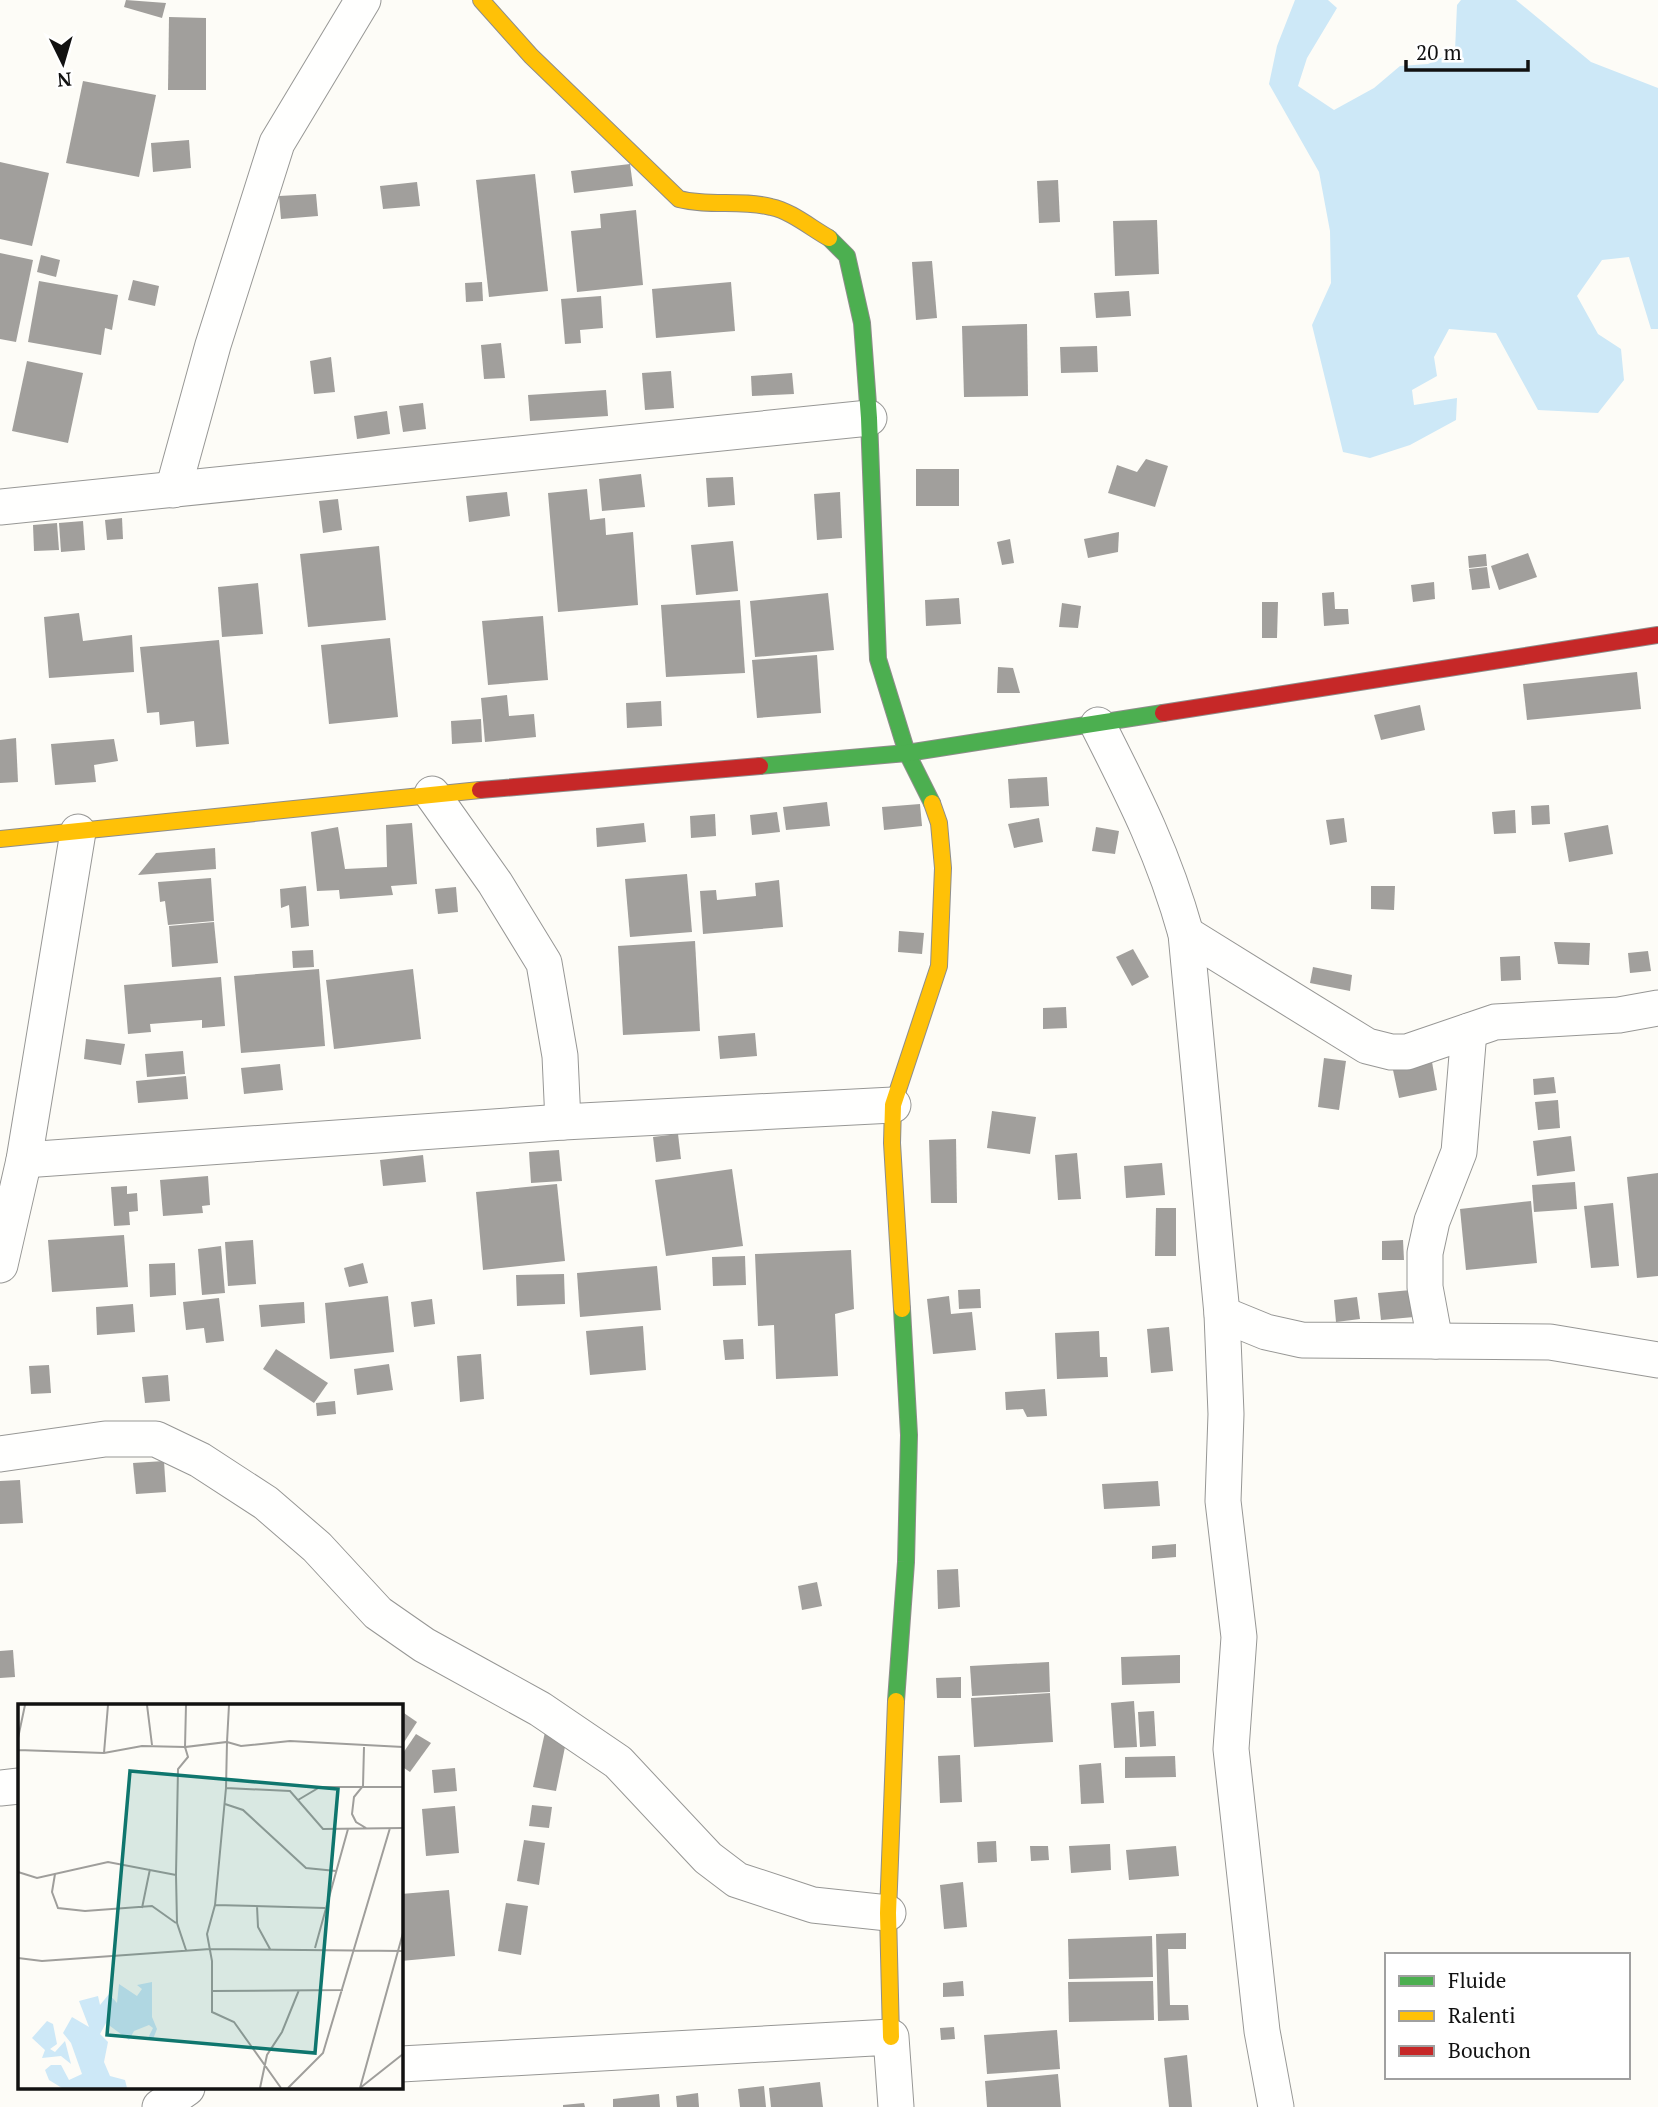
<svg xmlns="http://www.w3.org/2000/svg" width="1658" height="2107" font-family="'PT Serif',serif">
<rect width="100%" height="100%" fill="#fdfcf7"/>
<path fill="#cde8f7" d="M1295,0H1328L1337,8L1307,58L1298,86L1334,110L1374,88L1400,66L1428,64L1455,51L1457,5L1461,0H1516L1591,62L1658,88V329H1651L1629,257L1602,260L1577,296L1598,334L1621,349L1624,380L1598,413L1538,410L1496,333L1449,329L1434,357L1437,376L1412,390L1414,405L1457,398L1456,420L1410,445L1370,458L1343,452L1312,325L1331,283L1330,231L1319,172L1269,84L1277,46Z"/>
<g fill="#a19f9c">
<path d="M126,0L166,3L162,18L124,7Z"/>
<path d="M169,17L206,18V90H168Z"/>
<path d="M83,81L156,95L139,177L66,163Z"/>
<path d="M189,140L191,168L153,172L151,143Z"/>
<path d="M0,162L49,173L32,246L0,239Z"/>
<path d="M630,164L633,186L574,193L571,171Z"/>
<path d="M535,174L548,291L489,297L476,180Z"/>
<path d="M1058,180L1060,222L1039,223L1037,181Z"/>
<path d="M417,182L420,206L383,209L380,186Z"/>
<path d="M316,194L318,216L281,219L279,196Z"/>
<path d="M636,210L643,285L577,292L571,231L601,228L600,214Z"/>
<path d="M1157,220L1159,274L1115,276L1113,221Z"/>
<path d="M0,253L33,260L16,342L0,339Z"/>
<path d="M41,255L60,260L56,277L37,272Z"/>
<path d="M932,261L937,318L916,320L912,262Z"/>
<path d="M133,280L159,286L155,306L128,300Z"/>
<path d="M39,281L118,295L112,330L105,328L101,355L28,342Z"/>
<path d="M482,282L483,301L466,302L465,283Z"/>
<path d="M731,282L735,331L656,338L652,289Z"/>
<path d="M1129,291L1131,316L1096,318L1094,293Z"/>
<path d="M601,296L603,328L580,330L581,343L565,344L561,299Z"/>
<path d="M1027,324L1028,396L964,397L962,326Z"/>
<path d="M501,343L505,378L484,379L481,345Z"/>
<path d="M1097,346L1098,372L1061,373L1060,347Z"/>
<path d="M331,357L335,392L314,394L310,361Z"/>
<path d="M27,361L83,373L68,443L12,431Z"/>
<path d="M671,371L674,408L645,410L642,373Z"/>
<path d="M792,373L794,394L752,396L751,376Z"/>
<path d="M606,390L608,416L530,421L528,395Z"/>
<path d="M423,403L426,429L403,432L399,406Z"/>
<path d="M387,411L390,434L357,439L354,416Z"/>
<path d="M1146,459L1168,466L1155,507L1108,493L1117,465L1137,472Z"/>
<rect x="916" y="469" width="43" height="37"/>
<path d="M641,474L645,507L602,511L599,479Z"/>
<path d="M733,477L735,505L708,507L706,478Z"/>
<path d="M587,489L590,520L605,518L606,535L633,532L638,605L558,612L548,493Z"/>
<path d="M507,492L510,516L469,522L466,496Z"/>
<path d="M840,492L842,538L817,540L814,494Z"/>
<path d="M338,499L342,530L323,533L319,501Z"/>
<path d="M122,518L123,539L107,540L105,520Z"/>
<path d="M83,521L85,550L61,552L59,523Z"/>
<path d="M57,523L59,550L34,551L33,525Z"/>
<path d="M1119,532L1118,552L1088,558L1084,539Z"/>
<path d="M1010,539L1014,563L1002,565L997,542Z"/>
<path d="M733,541L738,591L696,595L691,545Z"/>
<path d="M379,546L386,620L308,627L300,554Z"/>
<path d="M1528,553L1537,577L1499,590L1491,566Z"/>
<path d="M1486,554L1487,566L1469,568L1468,556Z"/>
<path d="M1487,567L1490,588L1472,590L1469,569Z"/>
<path d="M1434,582L1435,599L1413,602L1411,585Z"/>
<path d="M258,583L263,634L222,637L218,587Z"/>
<path d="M1334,592L1335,609H1348L1349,624L1324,626L1322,593Z"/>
<path d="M828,593L834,650L755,657L750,601Z"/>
<path d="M959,598L961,624L926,626L925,600Z"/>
<path d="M740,600L745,673L666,677L661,605Z"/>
<path d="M1262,602H1278L1277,638H1262Z"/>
<path d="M1062,603L1081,606L1078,628L1059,627Z"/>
<path d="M79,613L83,641L132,635L134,672L49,678L44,617Z"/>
<path d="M543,616L548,680L488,685L482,621Z"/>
<path d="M390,638L398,717L329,724L321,645Z"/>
<path d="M219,640L229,744L196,747L194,721L160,725L159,712L147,713L140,647Z"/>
<path d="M817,655L821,713L757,718L752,660Z"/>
<path d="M998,667L1013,668L1020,693H997Z"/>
<path d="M1637,672L1641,709L1527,720L1523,684Z"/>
<path d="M507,695L509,716L534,714L536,737L485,742L481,698Z"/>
<path d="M661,701L662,726L627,728L626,703Z"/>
<path d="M1420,705L1425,730L1381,740L1374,715Z"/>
<path d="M481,719L482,742L452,744L451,721Z"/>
<path d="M16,738L18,782L0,783V740Z"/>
<path d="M114,739L118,761L94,765L96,782L55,785L51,744Z"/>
<path d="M1047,777L1049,806L1010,808L1008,779Z"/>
<path d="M827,802L830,826L786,830L783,807Z"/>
<path d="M920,804L922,826L884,830L882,807Z"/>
<path d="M1549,805L1550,824L1532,825L1531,806Z"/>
<path d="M1515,810L1516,833L1494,834L1492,812Z"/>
<path d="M777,812L780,832L752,835L750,815Z"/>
<path d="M715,814L716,836L691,838L690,816Z"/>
<path d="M1039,818L1043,842L1014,848L1008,824Z"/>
<path d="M1344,818L1347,842L1330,845L1326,820Z"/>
<path d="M412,823L417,884L391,886L393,895L340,899L339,890L317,891L311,832L338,827L345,869L387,867L386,825Z"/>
<path d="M644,823L646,842L597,847L596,828Z"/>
<path d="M1608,825L1613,854L1569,862L1564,833Z"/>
<path d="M1096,827L1119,831L1115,854L1092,851Z"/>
<path d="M215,848L216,869L138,875L156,853Z"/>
<path d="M687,874L692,932L630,937L625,879Z"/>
<path d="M211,878L214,921L168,925L165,901L160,902L158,882Z"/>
<path d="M779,880L783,927L703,934L700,891L716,890L717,900L756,896L755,883Z"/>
<path d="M306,886L309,926L291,928L289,905L281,908L280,889Z"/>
<path d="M1371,886H1395L1394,910L1371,909Z"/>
<path d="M456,887L458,912L438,914L435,889Z"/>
<path d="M214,922L218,963L172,967L169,926Z"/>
<path d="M899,931L924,933L922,954L898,952Z"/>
<path d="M695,941L700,1031L623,1035L618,946Z"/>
<path d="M1554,942L1590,943L1589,965L1558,964Z"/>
<path d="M1133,949L1149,977L1132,986L1116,957Z"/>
<path d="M313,950L314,967L293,968L292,951Z"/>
<path d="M1648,951L1651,971L1630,973L1628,953Z"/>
<path d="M1520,956L1521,980L1501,981L1500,957Z"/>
<path d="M1313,967L1352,975L1350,991L1310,983Z"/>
<path d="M319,969L325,1046L241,1053L234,976Z"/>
<path d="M413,969L421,1039L334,1049L326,980Z"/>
<path d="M221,977L225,1026L202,1028V1020L150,1024L151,1032L128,1034L124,985Z"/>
<path d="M1066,1007L1067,1028L1043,1029V1008Z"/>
<path d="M755,1033L757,1056L720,1059L718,1036Z"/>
<path d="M86,1039L125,1044L121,1065L84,1059Z"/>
<path d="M183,1051L185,1074L147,1077L145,1054Z"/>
<path d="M1324,1058L1346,1061L1339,1110L1318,1107Z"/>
<path d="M1432,1062L1437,1090L1399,1098L1393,1070Z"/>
<path d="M280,1064L283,1090L244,1094L241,1068Z"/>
<path d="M186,1076L188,1099L138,1103L136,1081Z"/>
<path d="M1554,1077L1556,1093L1534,1095L1533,1079Z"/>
<path d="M1558,1100L1560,1128L1538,1130L1535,1102Z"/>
<path d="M992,1111L1036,1117L1030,1154L987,1148Z"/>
<path d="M678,1134L681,1159L656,1162L653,1137Z"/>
<path d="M1571,1136L1575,1171L1537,1176L1533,1141Z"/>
<path d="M956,1139L957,1203H931L929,1140Z"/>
<path d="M559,1150L562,1181L531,1183L529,1152Z"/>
<path d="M1077,1153L1081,1199L1058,1200L1055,1155Z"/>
<path d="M423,1155L426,1182L383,1186L380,1160Z"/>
<path d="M1162,1163L1165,1195L1126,1198L1124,1166Z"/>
<path d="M732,1169L743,1246L666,1256L655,1180Z"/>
<path d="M1658,1173V1276L1637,1278L1627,1177Z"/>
<path d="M208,1176L210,1205L202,1206L203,1213L163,1216L160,1180Z"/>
<path d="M1575,1182L1577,1209L1534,1212L1532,1185Z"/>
<path d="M557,1184L565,1261L483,1270L476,1192Z"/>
<path d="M127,1186V1194L137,1193L138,1211L129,1212L130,1225L114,1226L111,1187Z"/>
<path d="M1531,1201L1537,1263L1466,1270L1460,1209Z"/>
<path d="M1613,1203L1619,1266L1591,1268L1584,1206Z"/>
<path d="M1156,1208H1176V1256H1155Z"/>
<path d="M124,1235L128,1287L52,1292L48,1240Z"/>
<path d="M253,1240L256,1284L228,1286L225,1242Z"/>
<path d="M1403,1240L1404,1260H1382V1241Z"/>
<path d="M221,1246L225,1293L202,1295L198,1249Z"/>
<path d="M851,1250L854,1309L835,1314L838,1376L776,1379L774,1325L758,1326L755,1254Z"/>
<path d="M745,1256L746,1285L713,1286L712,1257Z"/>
<path d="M175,1263L176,1295L150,1297L149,1264Z"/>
<path d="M363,1263L368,1283L349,1287L344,1268Z"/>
<path d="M657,1266L661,1310L580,1317L577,1273Z"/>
<path d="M564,1274L565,1304L517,1306L516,1275Z"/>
<path d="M980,1289L981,1308L959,1309L958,1290Z"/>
<path d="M1411,1290L1414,1317L1381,1320L1378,1293Z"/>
<path d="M388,1296L394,1352L330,1359L325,1303Z"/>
<path d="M949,1296L951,1314L972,1312L976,1350L933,1354L927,1299Z"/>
<path d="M1357,1297L1360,1319L1336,1322L1334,1300Z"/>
<path d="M219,1298L224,1341L206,1343L204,1328L186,1330L183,1302Z"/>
<path d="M432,1299L435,1324L414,1327L411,1302Z"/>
<path d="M304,1302L305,1323L261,1327L259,1305Z"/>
<path d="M133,1304L135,1332L97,1335L96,1307Z"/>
<path d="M643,1326L646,1370L590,1375L586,1331Z"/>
<path d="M1169,1327L1173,1371L1151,1373L1147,1329Z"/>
<path d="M1099,1331L1100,1357H1107L1108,1377L1057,1379L1055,1333Z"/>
<path d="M743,1339L744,1359L725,1360L723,1340Z"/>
<path d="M276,1349L328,1383L314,1403L263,1369Z"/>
<path d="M481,1354L484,1399L460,1402L457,1356Z"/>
<path d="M389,1364L393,1390L357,1395L354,1369Z"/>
<path d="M49,1365L51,1393L31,1394L29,1366Z"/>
<path d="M168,1375L170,1401L145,1403L142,1377Z"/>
<path d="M1045,1389L1047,1416L1027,1417L1023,1409L1006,1410L1005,1392Z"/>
<path d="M335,1401L336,1414L317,1416L316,1403Z"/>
<path d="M164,1461L166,1492L136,1494L133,1463Z"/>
<path d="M20,1480L23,1523L0,1524V1481Z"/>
<path d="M1158,1481L1160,1506L1104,1509L1102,1484Z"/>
<path d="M1176,1544V1557L1152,1559V1546Z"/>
<path d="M958,1569L960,1607L938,1609L937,1570Z"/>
<path d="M817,1582L822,1606L802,1610L798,1586Z"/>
<path d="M13,1650L15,1677L0,1678V1651Z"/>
<path d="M1180,1655V1683L1122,1685L1121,1657Z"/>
<path d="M1049,1662L1050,1692L972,1696L970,1666Z"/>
<path d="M961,1677V1698H937L936,1678Z"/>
<path d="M1050,1693L1053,1742L974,1747L971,1698Z"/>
<path d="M1134,1701L1137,1747L1114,1748L1111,1703Z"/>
<path d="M401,1711L417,1722L401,1747Z"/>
<path d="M1154,1711L1156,1746L1140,1747L1138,1712Z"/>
<path d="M545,1732L567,1737L556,1791L533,1787Z"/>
<path d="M416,1734L431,1743L410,1772L401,1766V1756Z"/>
<path d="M960,1755L962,1802L940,1803L938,1756Z"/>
<path d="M1175,1756L1176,1777L1125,1778V1757Z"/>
<path d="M1101,1763L1104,1803L1081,1804L1079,1765Z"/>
<path d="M455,1768L457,1791L434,1793L432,1770Z"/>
<path d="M532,1805L552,1807L549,1828L529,1826Z"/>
<path d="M455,1806L459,1853L426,1856L422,1809Z"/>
<path d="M524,1840L545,1843L539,1885L517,1881Z"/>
<path d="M996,1841L997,1862L978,1863L977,1842Z"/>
<path d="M1110,1844L1111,1870L1071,1873L1069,1846Z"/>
<path d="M1030,1846H1048L1049,1860L1031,1861Z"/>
<path d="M1176,1846L1179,1876L1129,1880L1126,1850Z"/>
<path d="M963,1882L967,1927L944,1929L940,1885Z"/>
<path d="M449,1890L455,1956L401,1961V1894Z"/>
<path d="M506,1903L528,1906L521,1955L498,1951Z"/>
<path d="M1186,1933V1949H1168L1170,2005H1188L1189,2020L1158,2021L1156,1934Z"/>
<path d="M1152,1936L1153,1977L1069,1979L1068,1939Z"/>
<path d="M963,1981L964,1996L943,1997V1983Z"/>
<path d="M1153,1981L1154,2020L1069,2022L1068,1982Z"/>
<path d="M954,2027L955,2039L941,2040L940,2028Z"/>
<path d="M1057,2030L1060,2069L987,2074L984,2035Z"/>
<path d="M1187,2055L1192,2107H1169L1164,2058Z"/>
<path d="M1058,2074L1061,2107H987L985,2081Z"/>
<path d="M820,2082L823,2107H771L769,2088Z"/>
<path d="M764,2086L766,2107H740L738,2089Z"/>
<path d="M698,2093L699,2107H677L676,2096Z"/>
<path d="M659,2094L660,2107H613V2099Z"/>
<path d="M584,2103L585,2107H563V2105Z"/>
</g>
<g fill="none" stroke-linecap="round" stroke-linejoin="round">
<g stroke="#979795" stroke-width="37">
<g id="street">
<path d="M173,490L213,345L277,143L363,0"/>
<path d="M0,507L869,418"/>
<path d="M1098,725C1135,798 1164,855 1186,934L1222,1314L1226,1414L1223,1501L1239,1637L1231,1749L1262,2031L1276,2107"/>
<path d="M432,794L495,883L544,963L560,1056L563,1122"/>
<path d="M1186,934L1367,1046L1391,1052H1407L1495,1022L1619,1015L1658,1008"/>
<path d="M24,1160L563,1122L893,1105"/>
<path d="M0,1265L24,1160L78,832"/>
<path d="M1222,1314L1266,1332L1302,1340L1550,1342L1658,1360"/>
<path d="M1435,1341L1425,1287V1253L1432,1221L1459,1152L1469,1031"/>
<path d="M0,1454L105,1439H156L200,1460L266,1503L317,1547L378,1613L424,1645L540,1709L618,1762L708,1858L737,1880L813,1905L888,1913"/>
<path d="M0,1788L19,1786"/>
<path d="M401,2064L891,2037L896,2107"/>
<path d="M160,2107L187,2088"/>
</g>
</g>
<g stroke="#8e8d8b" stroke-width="18">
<g id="fast">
<path d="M829,238L847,256L862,323L869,418L878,659L907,753L932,803"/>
<path d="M760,766L907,753L1163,713"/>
<path d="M896,1701L906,1562L909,1435L902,1309"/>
</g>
</g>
<g stroke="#8e8d8b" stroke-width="18">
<g id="slow">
<path d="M481,0L531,56L679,199C710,207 740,199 771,207C791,211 811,228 829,238"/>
<path d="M0,839L480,790"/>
<path d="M902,1309L892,1143L893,1105L939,966L943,868L939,823L932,803"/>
<path d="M891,2037L888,1913L896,1701"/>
</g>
</g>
<g stroke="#8e8d8b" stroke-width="18">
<g id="jam">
<path d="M1163,713L1658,635"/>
<path d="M480,790L760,766"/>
</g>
</g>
<use href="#street" stroke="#fffffe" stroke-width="35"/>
<use href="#fast" stroke="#4caf50" stroke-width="16"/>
<use href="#slow" stroke="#ffc107" stroke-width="16"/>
<use href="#jam" stroke="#c62828" stroke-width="16"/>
</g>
<g transform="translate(18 1704)">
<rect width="385" height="385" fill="#fdfcf7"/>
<path d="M134,278V313L139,325L135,335L130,334L135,324L131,321L116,327L111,336L88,319L82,330L90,338L86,358L92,372L107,376L109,384H44L31,376L27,366L33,361H43L51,376L64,370L53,339L45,329L54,313L71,323L61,297L80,292L82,301L91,290L99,299L101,280L119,292L124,285L119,281ZM29,317L35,320L39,340L32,345L37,348L47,337L53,360L43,352L24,354L27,346L14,334Z" fill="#cde8f7"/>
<path fill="none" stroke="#9f9e9b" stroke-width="2" d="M129,1L134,41M168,1L167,43L209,38L208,84L272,87L305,125L385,124M211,1L209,38L223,42L272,37L385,43M346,43L345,82L336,93L334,110L338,118L348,124M0,46L86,49L124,42L167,43L170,53L160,65L158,171L159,219L168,246M86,49L90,1M208,84L197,201L189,230L194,257V308L216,318L263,384M280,96L302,83H385M207,100L225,106L288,164L318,167M0,129V34L7,1M0,168L19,174L90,158L158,171M37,170L34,188L40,204L67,207L134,202L158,219M197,201L307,204M239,202L240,223L252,245M124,204L132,165M297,244L330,125M0,254L24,257L192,245L385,247M193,287L325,286M242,384L249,351L264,328L281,286M270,384L305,349L372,124M342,384L385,229M342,384L385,350"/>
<path fill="#0f766e" fill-opacity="0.15" stroke="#0f766e" stroke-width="3.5" d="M112,67L320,85L297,349L89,331Z"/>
<rect width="385" height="385" fill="none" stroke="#111" stroke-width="3.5"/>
</g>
<rect x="1385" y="1953" width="245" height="126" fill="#ffffff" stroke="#a0a0a0" stroke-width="2"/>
<rect x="1399" y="1976" width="35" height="10" fill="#4caf50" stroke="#a0a0a0" stroke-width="2"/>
<text x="1448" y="1988" font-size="21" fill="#111111">Fluide</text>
<rect x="1399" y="2011" width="35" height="10" fill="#ffc107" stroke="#a0a0a0" stroke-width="2"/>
<text x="1448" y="2023" font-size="21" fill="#111111">Ralenti</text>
<rect x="1399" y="2046" width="35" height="10" fill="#c62828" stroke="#a0a0a0" stroke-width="2"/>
<text x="1448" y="2058" font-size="21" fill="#111111">Bouchon</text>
<g transform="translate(63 63) rotate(175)" stroke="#ffffff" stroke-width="5" paint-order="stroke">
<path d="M0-5L12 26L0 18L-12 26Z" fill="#111111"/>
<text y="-10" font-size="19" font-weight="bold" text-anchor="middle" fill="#111111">N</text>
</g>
<path d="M1406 60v10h122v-10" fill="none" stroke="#111111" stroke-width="3.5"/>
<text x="1416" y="60" font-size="21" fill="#111111" stroke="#ffffff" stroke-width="5" paint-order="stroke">20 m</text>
</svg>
